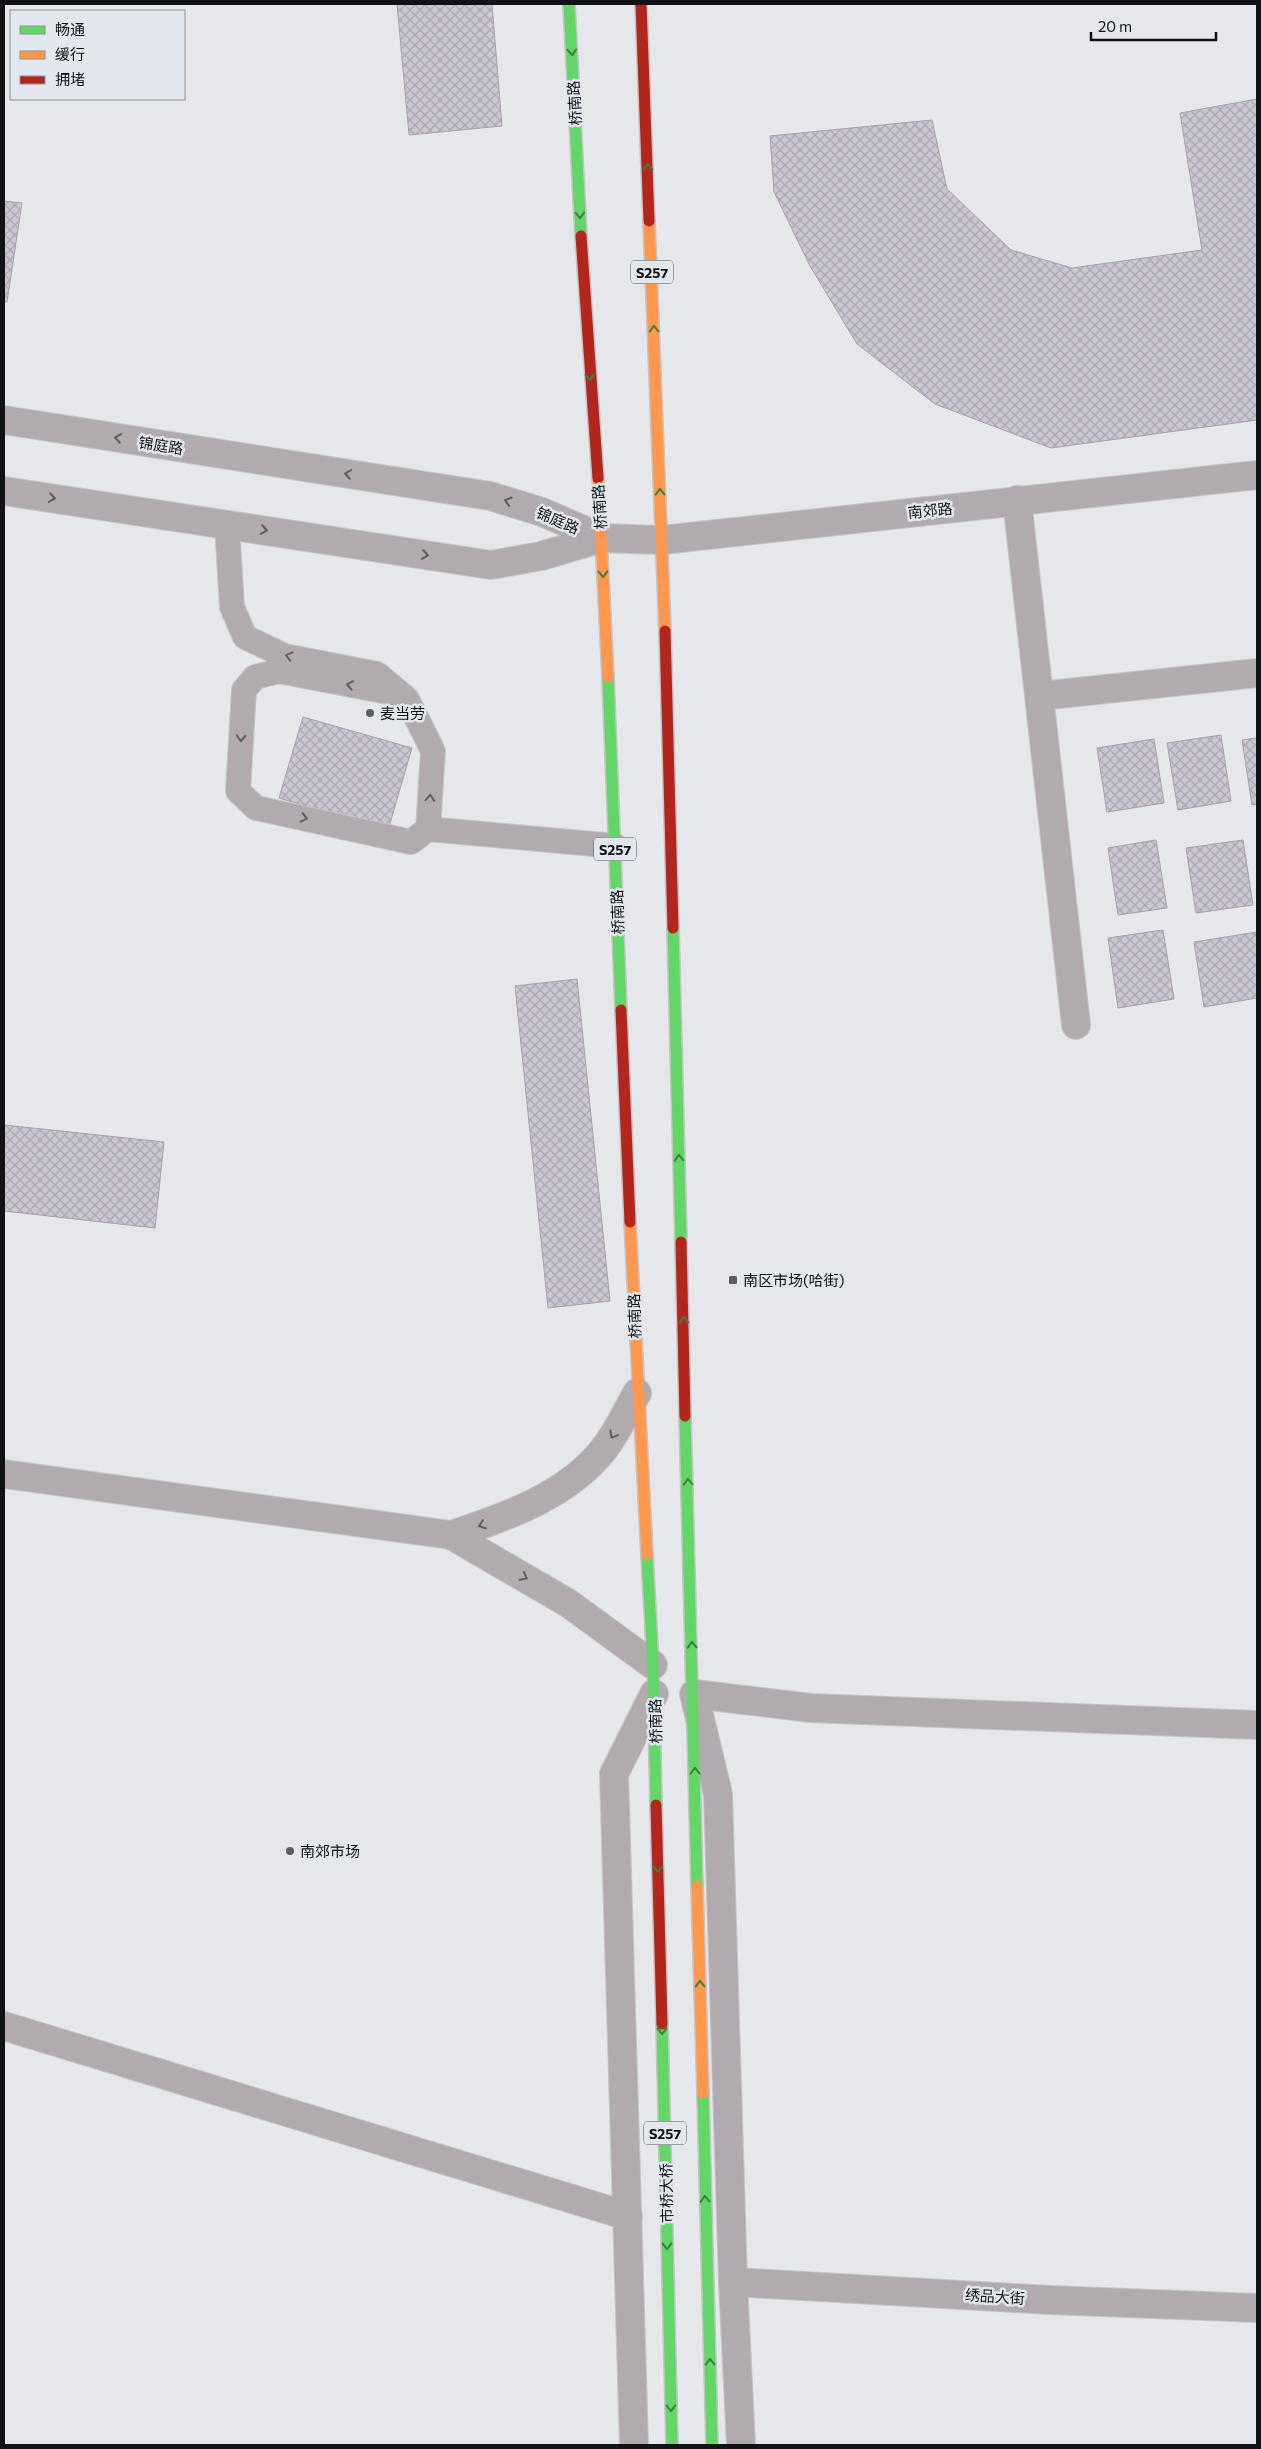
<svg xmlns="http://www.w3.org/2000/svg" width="1261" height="2449" font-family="Commissioner,'Noto Sans SC',sans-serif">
<defs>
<pattern id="building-cross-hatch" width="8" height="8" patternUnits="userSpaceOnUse" patternTransform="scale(1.25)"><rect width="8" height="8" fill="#cbc6d2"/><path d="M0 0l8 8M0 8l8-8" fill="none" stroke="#ada9b3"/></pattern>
</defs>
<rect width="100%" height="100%" fill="#e5e7ea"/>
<g fill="url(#building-cross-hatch)" stroke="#a3a3a6">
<path d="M397,4H492L502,126L409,135Z"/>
<path d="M1257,99V420L1051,448L935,404L857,344L810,266L774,192L770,136L932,120L947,189L1011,250L1072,268L1202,250L1180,113Z"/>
<path d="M4,201L22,203L7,302H4Z"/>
<path d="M303,717L412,748L388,830L279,798Z"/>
<path d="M1221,735L1231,801L1178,810L1167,743Z"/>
<path d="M1257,738V804L1252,805L1242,740Z"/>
<path d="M1154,739L1164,803L1107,812L1097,748Z"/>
<path d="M1156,840L1167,908L1118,915L1108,848Z"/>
<path d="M1243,840L1253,905L1196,913L1186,848Z"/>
<path d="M1163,930L1174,999L1118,1008L1108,938Z"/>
<path d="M1257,932V998L1204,1007L1194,942Z"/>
<path d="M577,979L610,1301L548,1308L515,986Z"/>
<path d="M4,1125L164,1142L155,1228L4,1211Z"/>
</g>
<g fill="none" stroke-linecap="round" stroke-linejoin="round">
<g stroke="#c4c5c7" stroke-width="26">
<g id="lane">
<path d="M227,525L232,607L245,637L285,656L377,674L407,699L433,751L428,829L411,842L256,808L238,791L244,690L255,677L279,671L398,694"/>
<path d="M428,829L615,846"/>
</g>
</g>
<g stroke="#c4c5c7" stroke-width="30">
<g id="street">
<path d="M4,420L490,496L542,512L602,538"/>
<path d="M4,491L491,565L541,556L602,538L662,540L1257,475"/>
<path d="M1017,500L1076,1025"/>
<path d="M1040,696L1257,673"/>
<path d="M4,1474L451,1535L568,1603L653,1665"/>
<path d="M451,1535C506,1517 567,1496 604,1449C617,1432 627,1411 637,1393"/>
<path d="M4,2026L628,2216"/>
<path d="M733,2282L1050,2300L1257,2308"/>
<path d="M634,2445L614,1774L654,1694"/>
<path d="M741,2445L733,2282L718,1794L694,1694L811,1708L1257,1725"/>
</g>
</g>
<g stroke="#c4c5c7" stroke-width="14">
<g id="fast">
<path d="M569,4L581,236"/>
<path d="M608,677L621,1010"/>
<path d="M673,928L681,1242"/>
<path d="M685,1416L697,1886"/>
<path d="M647,1555L653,1665L656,1805"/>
<path d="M662,2024L672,2445"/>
<path d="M703,2093L712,2445"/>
</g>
</g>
<g stroke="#c4c5c7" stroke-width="14">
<g id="slow">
<path d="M649,221L665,631"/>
<path d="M598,478L608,677"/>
<path d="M630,1222L647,1555"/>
<path d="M697,1886L703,2093"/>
</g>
</g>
<g stroke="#c4c5c7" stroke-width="14">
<g id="jam">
<path d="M641,4L649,221"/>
<path d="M581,236L598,478"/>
<path d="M665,631L673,928"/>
<path d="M621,1010L630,1222"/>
<path d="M681,1242L685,1416"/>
<path d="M656,1805L662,2024"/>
</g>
</g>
<use href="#lane" stroke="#b1aaae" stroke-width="24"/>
<use href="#street" stroke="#b1aaae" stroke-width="28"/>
<use href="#fast" stroke="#63d668" stroke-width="11"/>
<use href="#slow" stroke="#ff974d" stroke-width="11"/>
<use href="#jam" stroke="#b3261e" stroke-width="11"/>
</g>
<defs><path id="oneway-chevron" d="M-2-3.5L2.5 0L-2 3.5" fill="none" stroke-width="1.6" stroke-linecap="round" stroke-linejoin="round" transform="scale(1.25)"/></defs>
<g stroke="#3e7e43">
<use href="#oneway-chevron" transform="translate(572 52) rotate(87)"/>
<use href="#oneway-chevron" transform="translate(648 167) rotate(-92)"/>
<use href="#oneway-chevron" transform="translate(580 215) rotate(87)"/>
<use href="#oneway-chevron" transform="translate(654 329) rotate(-92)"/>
<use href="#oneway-chevron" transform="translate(590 377) rotate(86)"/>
<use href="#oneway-chevron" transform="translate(660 492) rotate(-92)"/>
<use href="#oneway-chevron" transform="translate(603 574) rotate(88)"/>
<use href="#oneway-chevron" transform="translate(679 1158) rotate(-92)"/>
<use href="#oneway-chevron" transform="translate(684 1320) rotate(-92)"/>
<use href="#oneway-chevron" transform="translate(688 1482) rotate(-92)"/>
<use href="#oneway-chevron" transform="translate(692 1645) rotate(-92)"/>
<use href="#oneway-chevron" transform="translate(695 1771) rotate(-91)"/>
<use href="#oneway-chevron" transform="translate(658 1869) rotate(89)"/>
<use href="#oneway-chevron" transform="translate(700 1984) rotate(-92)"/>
<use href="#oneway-chevron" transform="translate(662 2031) rotate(89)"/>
<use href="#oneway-chevron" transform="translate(705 2199) rotate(-92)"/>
<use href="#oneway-chevron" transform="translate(667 2246) rotate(89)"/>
<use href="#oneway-chevron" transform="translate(710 2362) rotate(-92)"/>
<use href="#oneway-chevron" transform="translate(671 2408) rotate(89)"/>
</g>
<g stroke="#615e62">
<use href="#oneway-chevron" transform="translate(118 438) rotate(-171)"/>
<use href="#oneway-chevron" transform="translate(348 474) rotate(-171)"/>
<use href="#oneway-chevron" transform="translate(52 498) rotate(9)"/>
<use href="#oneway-chevron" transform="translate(508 501) rotate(-163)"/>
<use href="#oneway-chevron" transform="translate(264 530) rotate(9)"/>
<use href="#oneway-chevron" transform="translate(425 555) rotate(9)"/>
<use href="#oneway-chevron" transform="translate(289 656) rotate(-165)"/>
<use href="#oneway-chevron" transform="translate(350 685) rotate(-169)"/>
<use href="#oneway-chevron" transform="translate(241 738) rotate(93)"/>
<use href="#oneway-chevron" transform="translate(430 798) rotate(-86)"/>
<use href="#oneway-chevron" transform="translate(304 818) rotate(13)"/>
<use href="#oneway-chevron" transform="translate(613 1435) rotate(121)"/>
<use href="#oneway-chevron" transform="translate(482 1525) rotate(161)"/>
<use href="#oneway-chevron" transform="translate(524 1577) rotate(28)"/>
</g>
<g fill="#5b5d60" stroke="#e2e6ed" stroke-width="2">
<circle cx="370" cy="713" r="5"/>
<rect x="728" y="1275" width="10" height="10" rx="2.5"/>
<circle cx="290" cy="1851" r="5"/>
</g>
<g text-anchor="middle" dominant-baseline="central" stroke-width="5" stroke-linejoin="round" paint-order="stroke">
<g fill="#e2e6ed" stroke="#505256" stroke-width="1">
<rect x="631" y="260.5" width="42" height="23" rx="4"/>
<rect x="594" y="837.5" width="42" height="23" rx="4"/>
<rect x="644" y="2121.5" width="42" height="23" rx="4"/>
</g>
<g font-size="14" font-weight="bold" fill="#111215">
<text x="652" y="272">S257</text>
<text x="615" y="849">S257</text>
<text x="665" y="2133">S257</text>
</g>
<g font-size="15" fill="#111215" stroke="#e2e6ed">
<text transform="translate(574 103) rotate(-93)">桥南路</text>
<text transform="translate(161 445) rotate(9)">锦庭路</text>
<text transform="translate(599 507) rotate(-94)">桥南路</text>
<text transform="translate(930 510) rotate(-6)">南郊路</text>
<text transform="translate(558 520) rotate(23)">锦庭路</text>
<text transform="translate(617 912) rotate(-92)">桥南路</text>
<text transform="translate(634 1316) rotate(-92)">桥南路</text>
<text transform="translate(655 1721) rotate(-91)">桥南路</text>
<text transform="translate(666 2193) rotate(-91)">市桥大桥</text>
<text transform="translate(995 2296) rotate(4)">绣品大街</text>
</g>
<g font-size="15" fill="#111215" stroke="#e2e6ed" text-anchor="start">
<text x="380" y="713">麦当劳</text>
<text x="743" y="1280">南区市场(哈街)</text>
<text x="300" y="1851">南郊市场</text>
</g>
</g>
<rect width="1261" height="2449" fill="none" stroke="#111215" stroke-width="10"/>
<rect x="10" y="10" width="175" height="90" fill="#e2e6ed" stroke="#8e9197"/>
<rect x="20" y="26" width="25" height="8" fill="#63d668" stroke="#8e9197"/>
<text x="55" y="35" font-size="15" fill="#111215">畅通</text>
<rect x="20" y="51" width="25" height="8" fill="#ff974d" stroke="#8e9197"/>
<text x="55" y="60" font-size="15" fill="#111215">缓行</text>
<rect x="20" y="76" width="25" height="8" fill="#b3261e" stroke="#8e9197"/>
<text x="55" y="85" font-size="15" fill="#111215">拥堵</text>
<path d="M1091 32v8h125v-8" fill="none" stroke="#111215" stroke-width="2.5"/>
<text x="1098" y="32" font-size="15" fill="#111215" stroke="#e2e6ed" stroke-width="4" paint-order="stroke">20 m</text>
</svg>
